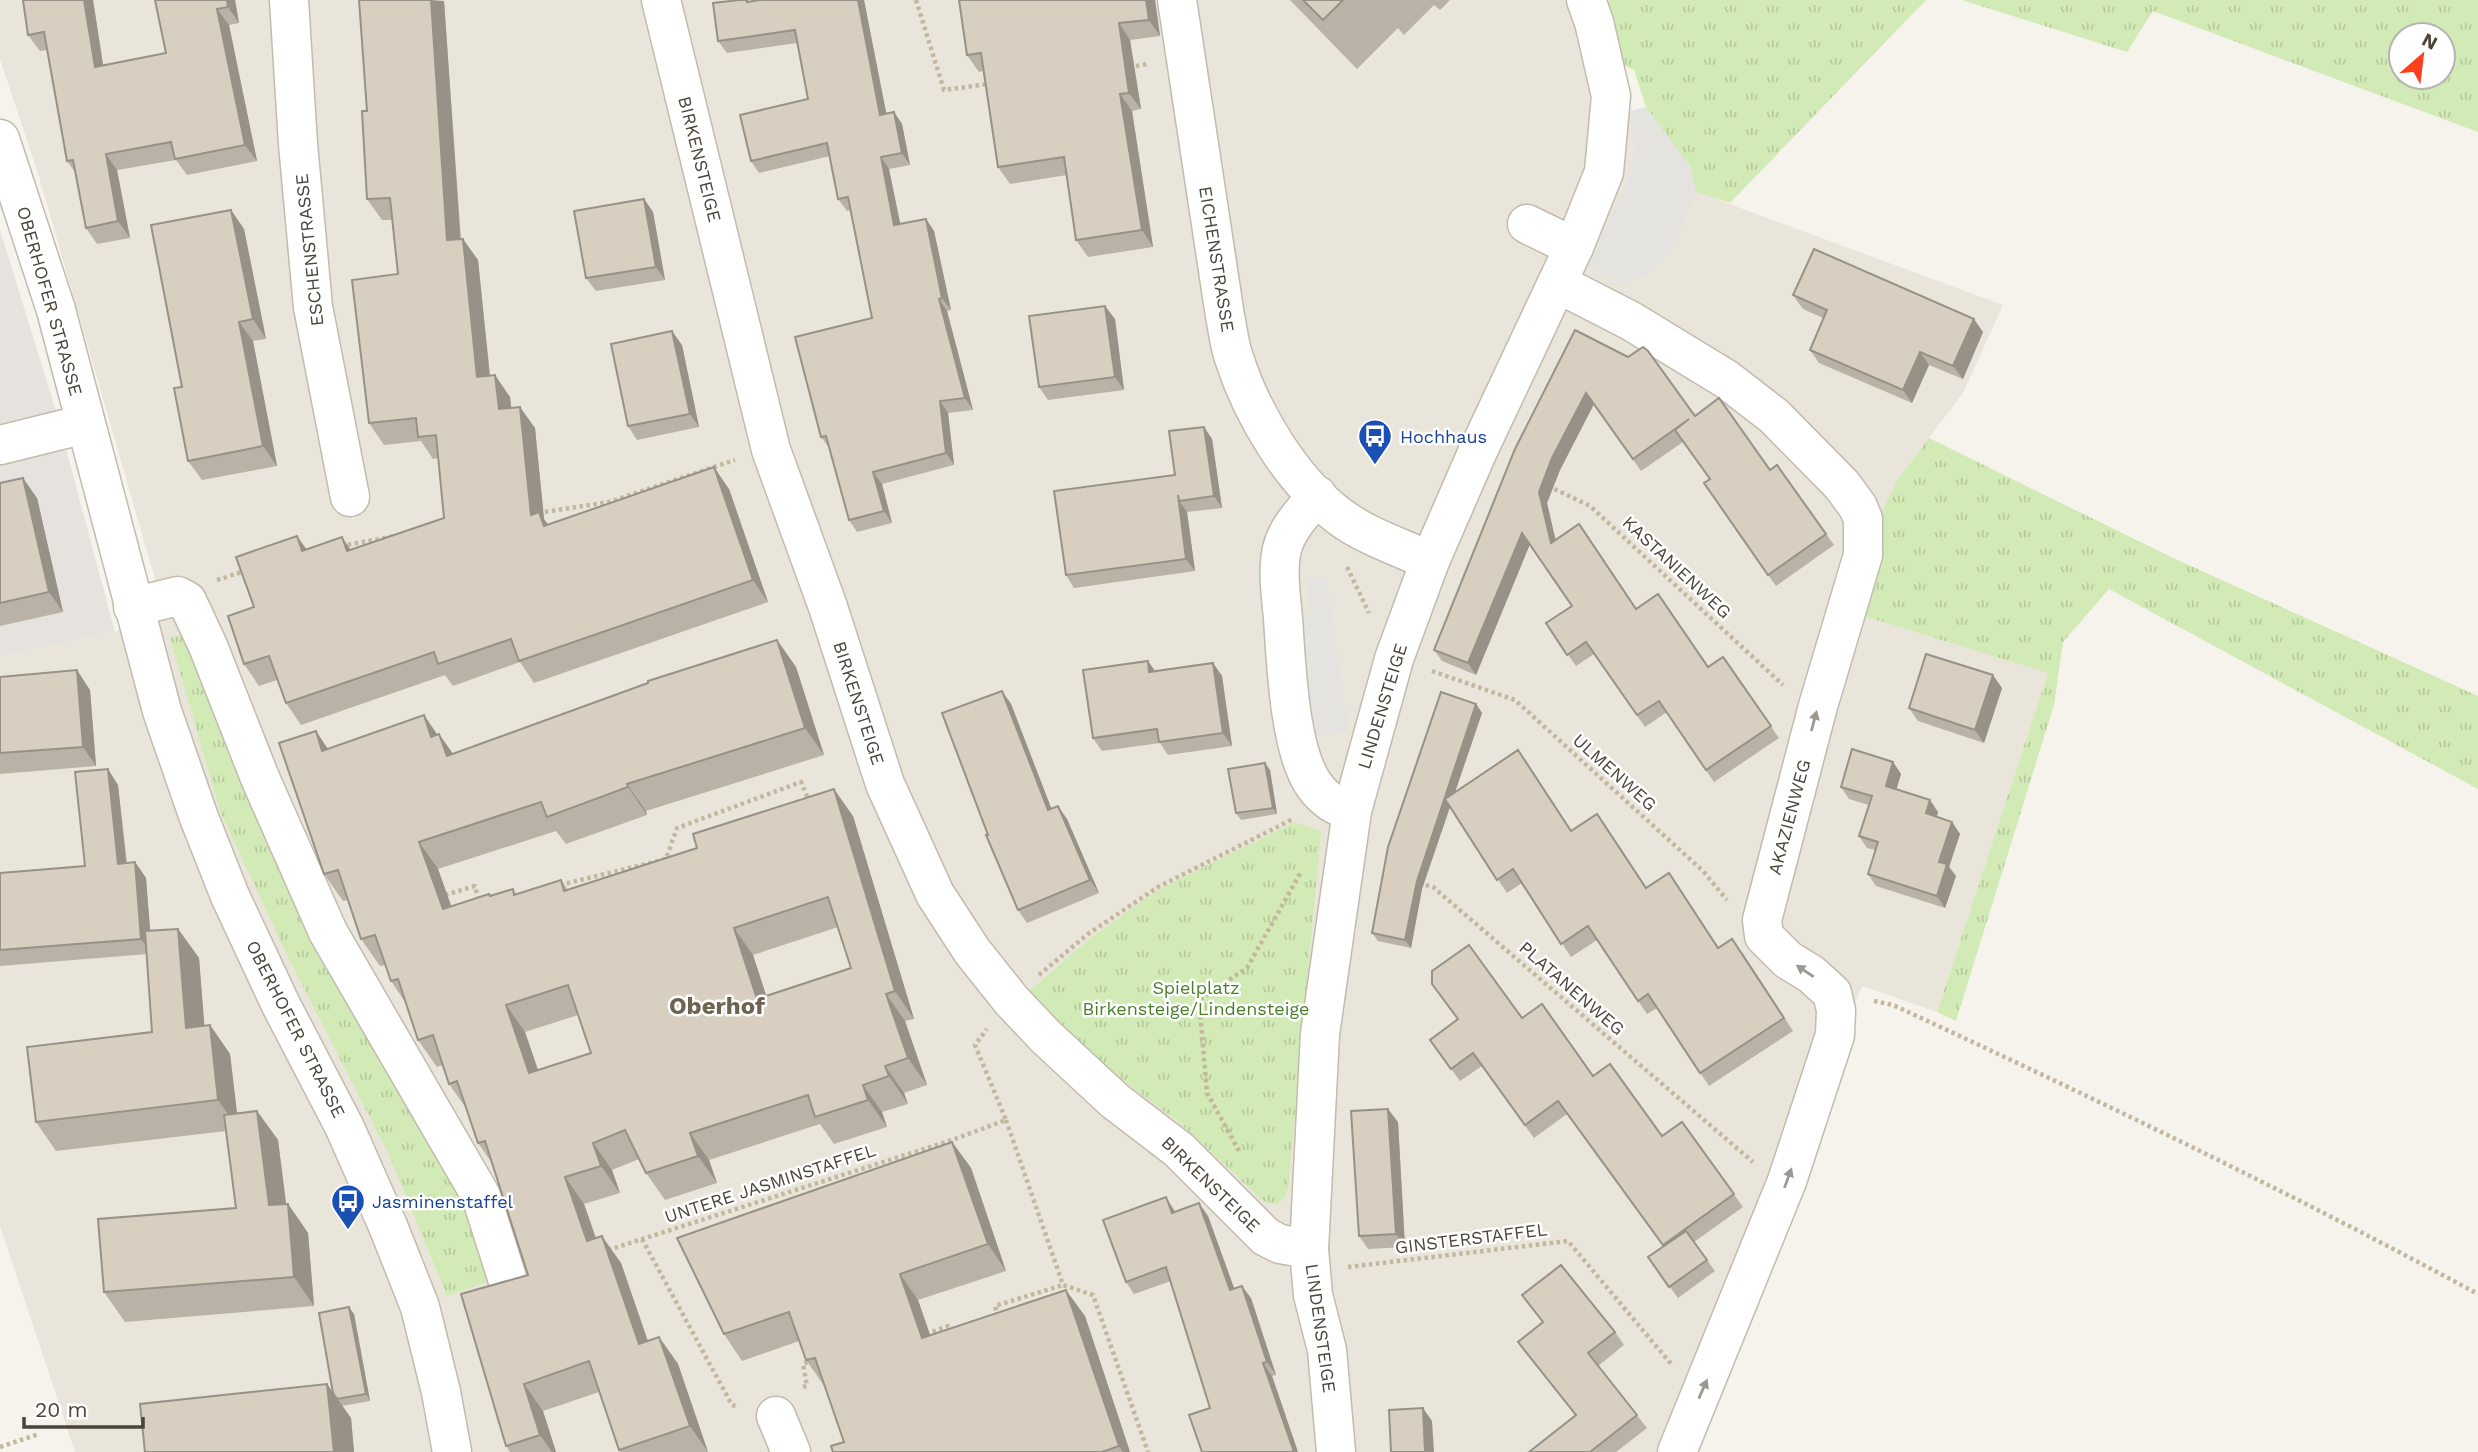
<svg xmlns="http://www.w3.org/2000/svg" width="2478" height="1452" font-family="'Work Sans',sans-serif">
<defs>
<pattern id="grass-tufts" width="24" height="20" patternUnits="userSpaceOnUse" patternTransform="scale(1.75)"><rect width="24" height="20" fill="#d2eab5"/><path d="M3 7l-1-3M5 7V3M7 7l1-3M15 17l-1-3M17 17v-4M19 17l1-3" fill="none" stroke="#b6ca9c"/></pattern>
</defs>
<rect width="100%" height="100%" fill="#f6f3ec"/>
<path fill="#eae5da" d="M0,0H1572L1594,105L1631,111L1646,107L1691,168L1697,192L2003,305L1963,393L1898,479L2048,673L1937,1012L1862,986L1672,1452H75L0,1226V657L115,632L164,610L37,170L0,59Z"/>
<path fill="#e6e2dd" d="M0,230L55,408L115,632L0,657Z"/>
<g fill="url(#grass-tufts)" fill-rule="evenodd">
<path d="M1607,0H1926L1730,203L1696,192L1691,168L1646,107L1634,70L1620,63Z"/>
<path d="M1962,0H2478V132L2153,11L2127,52ZM2401,35H2443V77H2401Z"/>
<path d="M1929,438L2171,557L2478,696V789L2109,589L2063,642L2054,705L1956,1021L1937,1012L2048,673L1845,610L1861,554L1898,479Z"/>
<path d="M184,635L439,1137L498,1278L447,1296L389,1155L286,953L220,811L170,638Z"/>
<path d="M1295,822L1321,831L1288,1190L1282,1201L1274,1205L1262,1200L1181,1124L1059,1032L1028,992L1093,936L1160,889Z"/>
</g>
<g fill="#e5e3e0">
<path d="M1646,107L1691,168L1696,192L1672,250L1646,276L1621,283L1589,267L1628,178L1635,150L1631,111Z"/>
<path d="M1326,576L1349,731L1312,737L1296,620L1311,617L1306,579Z"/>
</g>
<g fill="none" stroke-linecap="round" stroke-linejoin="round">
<g stroke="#c2bbae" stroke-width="41">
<g id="minor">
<path d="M289,0L298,144L313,307L350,497"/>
<path d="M661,0L771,450L828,607L885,784L935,894L972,951L1011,1000L1046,1037L1115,1101L1179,1150L1266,1237L1280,1244L1309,1249"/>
<path d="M1177,0L1225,316C1228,330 1229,344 1234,358C1252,414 1291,480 1339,516C1365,536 1400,547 1430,561"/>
<path d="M0,139L56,310L162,711L198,815L230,896L281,1005L345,1128L388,1226L420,1307L441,1392L452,1452"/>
<path d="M1527,224L1574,247"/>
<path d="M1557,283L1631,321L1726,379L1774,416L1842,485L1858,507L1863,519V555L1818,706L1762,920L1764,936L1788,960L1811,974L1832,993L1836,1010L1835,1035L1787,1181L1677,1452"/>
<path d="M0,445L85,424"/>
<path d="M1317,495C1304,512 1287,528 1282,549C1277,571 1281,596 1283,618C1286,661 1289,750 1314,785C1324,799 1335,807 1352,811"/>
<path d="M133,607L178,596L187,601L208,646L260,778L328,932L481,1196L508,1281"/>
<path d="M776,1416L791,1452"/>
<path d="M1336,1452L1327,1350L1313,1295L1309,1249L1320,1034L1352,811L1394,659L1430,561L1477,453L1574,247L1604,172L1611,96L1594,22L1586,0"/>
</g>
</g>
<g stroke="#c4b79f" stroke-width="4.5" stroke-dasharray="3.5 3.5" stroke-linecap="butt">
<path d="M916,0L944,90L989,84"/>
<path d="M1129,67L1148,64"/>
<path d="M1548,486L1590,506L1783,685"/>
<path d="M538,513L609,502L735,460"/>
<path d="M341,546L395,536"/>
<path d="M1347,567L1369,613"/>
<path d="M217,580L245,571"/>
<path d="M1432,671L1515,700L1703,871L1727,900"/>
<path d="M1419,883L1433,887L1753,1162"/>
<path d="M560,885L666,859L677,828L801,782L809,801"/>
<path d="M445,895L475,886L479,901"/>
<path d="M1039,975L1088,934L1158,887L1293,819"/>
<path d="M1874,1001L1893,1005C2090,1096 2287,1191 2478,1294"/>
<path d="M1006,1120L1063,1285L1093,1295L1148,1452"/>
<path d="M1239,1151L1207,1093L1199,1000L1247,968L1301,872"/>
<path d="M642,1239L732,1405L739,1407"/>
<path d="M608,1250L952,1140L1006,1120L975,1045L987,1029"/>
<path d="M1348,1267L1568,1241L1672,1365"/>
<path d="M998,1317L995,1306L1063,1285"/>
<path d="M926,1334L948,1326L952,1332"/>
<path d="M803,1387L807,1386L803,1364L812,1360"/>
<path d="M0,1447L39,1434"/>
</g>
<use href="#minor" stroke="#fff" stroke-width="38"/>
</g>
<g fill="#bab2a6" fill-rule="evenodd">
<path d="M23,0H93L103,65L166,53L155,0H235L239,23L229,25L257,161L187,175L176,160L117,170L130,238L97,244L86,228L75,172L67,161L47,50L40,51L28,35Z"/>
<path d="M760,0H864L886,114L894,112L902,124L910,165L889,169L900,224L926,219L934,231L951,310L947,311L973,410L948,413L954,465L882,484L892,523L857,532L849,520L829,448L821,437L872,318L850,210L847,211L838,199L830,156L759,173L751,161L808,99L797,43L727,53L718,41L749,2Z"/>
<path d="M959,0H1155L1160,36L1130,40L1141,109L1132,111L1153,247L1088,257L1076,240L1067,175L1010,184L998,167L983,71L979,72L967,55Z"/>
<path d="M1290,0H1450L1440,10L1434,5L1404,35L1398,28L1357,69Z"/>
<path d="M444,1L461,239L478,260L490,375L510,397L511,408L535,428L544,519L548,525L729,489L768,602L534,683L520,662L453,686L445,675L301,725L286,703L277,680L259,686L244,664L254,607L307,550H351L444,518L438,458L433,459L421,441L384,445L369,423L398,274L392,220H382L367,199V111Z"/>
<path d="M644,199L653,212L665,280L596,291L586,278Z"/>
<path d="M231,210L244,229L266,339L253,341L277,466L202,480L188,461L182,387Z"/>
<path d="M1793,295L1983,332L1963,379L1929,365L1912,403L1819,363L1810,350L1823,318L1803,309Z"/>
<path d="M1115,319L1124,390L1048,400L1039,387Z"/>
<path d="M1575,330L1770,470L1777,465L1834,545L1776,586L1704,483L1710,479L1683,442L1641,471L1594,404L1560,470L1547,503L1555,540L1636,608L1708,667L1723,657L1779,738L1714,782L1667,712L1645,727L1594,654L1576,666L1546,623L1572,606L1530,544L1476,675L1442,661L1434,650Z"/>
<path d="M682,345L699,427L637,440L628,426Z"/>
<path d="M1204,427L1212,439L1222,508L1187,512L1195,571L1074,588L1066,575L1175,475Z"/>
<path d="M0,483L37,498L63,612L0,626Z"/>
<path d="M777,640L796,667L824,755L646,811L647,815L566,844L556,831L438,869L451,906L491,896L513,889L517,895L561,880L568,890L853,816L914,1019L905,1021L927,1085L904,1093L908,1104L882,1112L887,1127L834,1144L820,1124L709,1160L717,1183L665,1200L646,1173L639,1159L612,1170L620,1193L584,1204L596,1238L621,1263L648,1341L659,1337L678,1364L708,1452H620L599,1392L543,1411L556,1452H510L506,1446L528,1275L492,1163L478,1143L466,1108L449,1084L443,1065L437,1067L418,1040L405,1002L391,981L385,965L380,966L361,939L348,900L343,901L324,874L424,715L437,735L439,734L453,754ZM838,927L851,968L766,995L753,955ZM578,1015L591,1053L538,1070L525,1032Z"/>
<path d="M1148,661L1155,671L1213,663L1222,676L1232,746L1168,755L1160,743L1102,751L1093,738Z"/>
<path d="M0,677L90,690L96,766L0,774Z"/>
<path d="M2002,688L1984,743L1918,721L1909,708Z"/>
<path d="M1002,691L1011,704L1051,808L1067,819L1099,893L1027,923L1018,910L988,835Z"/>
<path d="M1476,704L1482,713L1455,792L1571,831L1646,888L1669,873L1718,948L1742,952L1793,1031L1709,1086L1657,1008L1647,1014L1597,940L1571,957L1522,883L1507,893L1450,807L1422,889L1411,948L1378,941L1372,933Z"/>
<path d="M1893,762L1901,774L1896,789L1938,812L1937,817L1952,822L1960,834L1949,867L1956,876L1945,908L1876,886L1868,874L1875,850L1867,848L1859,836L1869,805L1849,799L1841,787Z"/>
<path d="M1270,770L1277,814L1241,820L1236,813Z"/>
<path d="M118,785L127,863L135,862L146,878L150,931L178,929L199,958L204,1026L210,1025L230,1054L237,1113L257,1111L278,1140L286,1204H288L308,1233L314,1306L125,1322L104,1292L236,1208L226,1131L56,1151L36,1122L152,1032L147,954L0,966V873L85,866Z"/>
<path d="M1522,1018L1593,1076L1662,1136L1682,1122L1743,1207L1694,1242L1715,1271L1678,1298L1648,1257L1664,1246L1567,1114L1534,1138L1482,1066L1460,1081L1430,1040Z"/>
<path d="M1398,1122L1405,1247L1368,1249L1359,1236Z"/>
<path d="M952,1142L971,1168L1006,1271L918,1300L930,1335L1085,1316L1130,1452H833L844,1442L825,1387L806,1360L799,1341L742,1361L724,1334Z"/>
<path d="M1174,1210L1175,1212L1208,1216L1234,1288L1251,1298L1276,1375L1272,1376L1298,1452H1202L1210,1408L1171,1281L1134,1294L1126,1282Z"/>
<path d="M1522,1295L1615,1332L1624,1345L1598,1366L1647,1428L1616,1452H1529L1575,1415L1518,1342L1543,1323Z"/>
<path d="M354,1314L370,1401L342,1406L351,1418L354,1452L327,1384L333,1393Z"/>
</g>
<g fill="#979187">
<path d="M84,0H93L106,84L95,67Z"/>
<path d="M227,0H235L239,23L228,7Z"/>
<path d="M431,0L444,1L462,262L447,240Z"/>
<path d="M858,0H864L889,127L880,115Z"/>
<path d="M1146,0H1155L1160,36L1149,20Z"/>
<path d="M217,9L229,25L257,161L245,145Z"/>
<path d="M1119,23L1130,40L1141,109L1129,93Z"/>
<path d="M1120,94L1132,111L1153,247L1142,230Z"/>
<path d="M894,112L902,124L910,165L902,153Z"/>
<path d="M106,154L117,170L130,238L118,221Z"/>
<path d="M881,157L889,169L903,237L894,225Z"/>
<path d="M644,199L653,212L665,280L656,267Z"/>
<path d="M231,210L244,229L266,339L253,319Z"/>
<path d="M926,219L934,231L951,310L942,298Z"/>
<path d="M463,239L478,260L492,398L477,377Z"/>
<path d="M939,299L947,311L973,410L965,398Z"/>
<path d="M1105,306L1115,319L1124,390L1115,377Z"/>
<path d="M1974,319L1983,332L1963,379L1953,366Z"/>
<path d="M239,322L253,341L277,466L263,446Z"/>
<path d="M672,331L682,345L699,427L690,414Z"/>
<path d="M1920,352L1929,365L1912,403L1903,390Z"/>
<path d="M495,375L510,397L514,430L499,409Z"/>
<path d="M1586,393L1594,404L1560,470L1547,503L1559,554L1551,543L1539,492L1552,458Z"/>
<path d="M940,401L948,413L954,465L946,453Z"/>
<path d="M520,407L535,428L544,519L554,533L559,548L531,515Z"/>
<path d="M1204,427L1212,439L1222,508L1214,496Z"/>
<path d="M714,467L729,489L768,602L753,580Z"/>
<path d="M873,472L882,484L892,523L884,511Z"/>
<path d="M23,478L37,498L63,612L49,592Z"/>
<path d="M1179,501L1187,512L1195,571L1186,559Z"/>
<path d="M1522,533L1530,544L1476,675L1468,663Z"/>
<path d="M297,536L312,557L302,551Z"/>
<path d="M342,537L357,559L347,551Z"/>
<path d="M777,640L796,667L824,755L805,728Z"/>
<path d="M1148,661L1157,674L1149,672Z"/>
<path d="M1213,663L1222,676L1232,746L1223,733Z"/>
<path d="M77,670L90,690L96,766L83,747Z"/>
<path d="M1993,675L2002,688L1984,743L1975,730Z"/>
<path d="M1002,691L1011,704L1057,823L1048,810Z"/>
<path d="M1476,704L1482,713L1422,889L1411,948L1405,940L1417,881Z"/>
<path d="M424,715L441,740L439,734L458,761L466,784L431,737Z"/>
<path d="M316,731L334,758L322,751Z"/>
<path d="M1893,762L1901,774L1894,798L1886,786Z"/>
<path d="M1265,763L1270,770L1277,814L1273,808Z"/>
<path d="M108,769L118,785L128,879L118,864Z"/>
<path d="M627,784L646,811L647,815L628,787Z"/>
<path d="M834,789L853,816L914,1019L895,991Z"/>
<path d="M1930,800L1938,812L1934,825L1926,813Z"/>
<path d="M1058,806L1067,819L1099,893L1090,880Z"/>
<path d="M1952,822L1960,834L1949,867L1956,876L1945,908L1937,896L1939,862Z"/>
<path d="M419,842L438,869L462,936L443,909Z"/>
<path d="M135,862L146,878L152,954L141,939Z"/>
<path d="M734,928L753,955L776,1026L757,999Z"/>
<path d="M178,929L199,958L207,1057L186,1028Z"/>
<path d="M886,994L905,1021L927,1085L908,1058Z"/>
<path d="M506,1005L525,1032L548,1100L529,1073Z"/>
<path d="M210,1025L230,1054L239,1130L218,1100Z"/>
<path d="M885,1066L904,1093L908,1104L889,1076Z"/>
<path d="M863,1085L882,1112L887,1127L868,1100Z"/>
<path d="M1388,1109L1398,1122L1405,1247L1396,1234Z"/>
<path d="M257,1111L278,1140L290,1235L269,1205Z"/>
<path d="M690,1133L709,1160L717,1183L698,1156Z"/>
<path d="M952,1142L971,1168L1006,1271L988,1244Z"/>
<path d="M593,1143L612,1170L620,1193L601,1166Z"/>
<path d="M565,1177L584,1204L606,1268L587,1241Z"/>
<path d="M1166,1197L1174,1210L1181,1226L1172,1213Z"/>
<path d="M1199,1203L1208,1216L1239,1302L1230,1290Z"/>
<path d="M288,1204L308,1233L314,1306L294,1277Z"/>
<path d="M602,1236L621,1263L658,1371L639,1344Z"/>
<path d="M900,1274L918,1300L940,1364L922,1338Z"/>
<path d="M1242,1286L1251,1298L1276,1375L1267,1362Z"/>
<path d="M1066,1290L1085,1316L1130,1452H1123L1119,1446Z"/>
<path d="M349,1307L354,1314L370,1401L366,1394Z"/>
<path d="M659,1337L678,1364L708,1452L690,1426Z"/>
<path d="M1263,1363L1272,1376L1298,1452H1294Z"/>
<path d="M327,1384L351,1418L354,1452H334Z"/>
<path d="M524,1384L543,1411L556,1452H552L540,1435Z"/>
<path d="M1423,1408L1432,1421L1434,1452H1425Z"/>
</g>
<g fill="#d8cfc1" stroke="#979187" stroke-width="2" fill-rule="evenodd">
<path d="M23,0H84L95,67L166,53L155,0H227L228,7L217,9L245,145L175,159L171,142L106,154L118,221L86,228L73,160L67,161L44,32L28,35Z"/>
<path d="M359,0H431L447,240L463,239L477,377L495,375L499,409L520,407L531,515L539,512L544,526L714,467L753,580L519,661L511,639L438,664L434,652L286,703L269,656L244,664L228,616L254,607L236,557L297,536L302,551L342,537L347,551L444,518L436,435L418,437L416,418L369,423L352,280L398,274L390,198L367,199L362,111H367Z"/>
<path d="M739,0H747V2L760,0H858L880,115L894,112L902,153L881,157L894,225L926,219L942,298L939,299L965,398L940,401L946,453L873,472L884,511L849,520L826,436L821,437L795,337L872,318L848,197L838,199L827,143L751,161L740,115L808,99L795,30L718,41L713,3Z"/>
<path d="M959,0H1146L1149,20L1119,23L1129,93L1120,94L1142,230L1076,240L1064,157L998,167L981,53L967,55Z"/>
<path d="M1303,0H1343L1323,20Z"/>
<path d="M644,199L656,267L586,278L574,211Z"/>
<path d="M231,210L253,319L239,322L263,446L188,461L174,388L182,387L151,225Z"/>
<path d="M1814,249L1974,319L1953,366L1920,352L1903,390L1810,350L1827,310L1793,295Z"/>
<path d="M1105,306L1115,377L1039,387L1029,316Z"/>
<path d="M1575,330L1628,357L1643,347L1648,351L1695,416L1719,398L1770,470L1777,465L1826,534L1768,575L1704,483L1710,479L1675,430L1689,419L1633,459L1586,393L1552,458L1539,492L1551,543L1579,524L1636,609L1658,594L1708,667L1723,657L1771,726L1706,770L1659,701L1637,715L1586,642L1567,655L1546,623L1572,606L1522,533L1468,663L1434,650L1515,449Z"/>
<path d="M672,331L690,414L628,426L611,344Z"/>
<path d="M1204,427L1214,496L1179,501L1178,495L1186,559L1066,575L1054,491L1175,475L1169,431Z"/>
<path d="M23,478L49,592L0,603V483Z"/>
<path d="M777,640L805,728L627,784L628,787L547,817L541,802L419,842L443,909L489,894L490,896L513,889L514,895L561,880L564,891L697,848L693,834L834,789L895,991L886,994L908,1058L885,1066L889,1076L863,1085L868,1100L815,1117L808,1095L690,1133L698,1156L646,1173L625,1130L593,1143L601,1166L565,1177L587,1241L602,1236L639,1344L659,1337L690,1426L619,1450L589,1361L524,1384L540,1435L506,1446L461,1294L528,1275L485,1141L478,1143L457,1081L449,1084L433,1035L418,1040L398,979L391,981L375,935L361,939L338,870L324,874L279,743L316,731L322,751L424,715L431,737L439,734L447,756L648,683V681ZM828,897L851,968L757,999L734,928ZM568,985L591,1053L529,1073L506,1005Z"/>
<path d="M1926,654L1993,675L1975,730L1909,708Z"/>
<path d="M1148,661L1149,672L1213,663L1223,733L1159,742L1157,729L1093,738L1083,670Z"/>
<path d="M77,670L83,747L0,753V677Z"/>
<path d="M1002,691L1048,810L1058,806L1090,880L1018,910L986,835H988L942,713Z"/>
<path d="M1441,692L1476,704L1417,881L1405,940L1372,933L1388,847Z"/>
<path d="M1852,749L1893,762L1886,786L1930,800L1926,813L1952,822L1939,862L1947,864L1937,896L1868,874L1878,842L1859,836L1872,796L1841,787Z"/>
<path d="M1518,750L1571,831L1597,814L1646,888L1669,873L1718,948L1732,939L1784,1018L1700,1073L1648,994L1638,1001L1588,926L1561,944L1513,869L1497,880L1445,799Z"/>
<path d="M1265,763L1273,808L1236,813L1228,769Z"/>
<path d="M108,769L118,864L135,862L141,939L0,950V873L85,866L75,772Z"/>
<path d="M178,929L186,1028L210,1025L218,1100L36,1122L27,1047L152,1032L145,931Z"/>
<path d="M1469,945L1522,1018L1542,1004L1593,1076L1610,1064L1662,1136L1682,1122L1734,1194L1663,1245L1558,1101L1525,1125L1473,1053L1451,1069L1430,1040L1458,1019L1432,984V971Z"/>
<path d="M1388,1109L1396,1234L1359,1236L1351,1111Z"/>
<path d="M257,1111L269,1205L288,1204L294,1277L104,1292L98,1219L236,1208L224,1115Z"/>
<path d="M952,1142L988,1244L900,1274L922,1338L1066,1290L1119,1446L1102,1452H833L831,1446L844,1442L815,1358L806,1360L789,1312L724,1334L677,1238Z"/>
<path d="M1166,1197L1172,1213L1199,1203L1230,1290L1242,1286L1267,1362L1263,1363L1294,1452H1202L1189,1415L1210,1408L1166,1267L1126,1282L1103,1220Z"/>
<path d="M1686,1231L1707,1260L1669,1287L1648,1257Z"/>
<path d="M1561,1265L1615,1332L1588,1353L1637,1415L1590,1452H1529L1576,1415L1518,1342L1543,1322L1522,1295Z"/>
<path d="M349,1307L366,1394L337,1399L333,1393L319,1313Z"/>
<path d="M327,1384L334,1452H145L140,1404Z"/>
<path d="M1423,1408L1425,1452H1391L1389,1410Z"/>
</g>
<defs><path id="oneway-solid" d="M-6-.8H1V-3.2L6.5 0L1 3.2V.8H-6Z" transform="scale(1.75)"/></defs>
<g fill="#9c9892">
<use href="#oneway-solid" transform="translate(1814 721) rotate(-75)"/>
<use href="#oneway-solid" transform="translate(1805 971) rotate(-146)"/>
<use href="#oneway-solid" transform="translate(1788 1178) rotate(-70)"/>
<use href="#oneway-solid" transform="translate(1703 1389) rotate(-66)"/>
</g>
<defs>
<g id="bus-pin" transform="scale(1.75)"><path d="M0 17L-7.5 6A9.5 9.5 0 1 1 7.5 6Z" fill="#1a4fb4" stroke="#fff"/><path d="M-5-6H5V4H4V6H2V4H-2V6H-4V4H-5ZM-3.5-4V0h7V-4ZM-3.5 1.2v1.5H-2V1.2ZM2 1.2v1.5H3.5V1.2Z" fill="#fff"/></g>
</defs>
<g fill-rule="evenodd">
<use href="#bus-pin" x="1375" y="436"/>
<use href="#bus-pin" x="348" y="1201"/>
</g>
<g text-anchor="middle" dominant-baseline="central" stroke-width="5" stroke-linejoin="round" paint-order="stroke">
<g font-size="18" fill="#4b4439" stroke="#fff">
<text transform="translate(700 159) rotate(76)">BIRKENSTEIGE</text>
<text transform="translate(309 250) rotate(-96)">ESCHENSTRASSE</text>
<text transform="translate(1217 259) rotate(81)">EICHENSTRASSE</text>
<text transform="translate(50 301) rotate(74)">OBERHOFER STRASSE</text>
<text transform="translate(1677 567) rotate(43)">KASTANIENWEG</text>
<text transform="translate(859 703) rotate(72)">BIRKENSTEIGE</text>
<text transform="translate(1382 706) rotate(-73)">LINDENSTEIGE</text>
<text transform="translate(1615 772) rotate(42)">ULMENWEG</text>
<text transform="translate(1789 817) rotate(-75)">AKAZIENWEG</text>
<text transform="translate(1572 988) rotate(41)">PLATANENWEG</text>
<text transform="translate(296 1029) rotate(63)">OBERHOFER STRASSE</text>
<text transform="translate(770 1183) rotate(-18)">UNTERE JASMINSTAFFEL</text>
<text transform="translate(1211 1184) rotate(44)">BIRKENSTEIGE</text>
<text transform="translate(1471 1238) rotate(-7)">GINSTERSTAFFEL</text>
<text transform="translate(1321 1328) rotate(82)">LINDENSTEIGE</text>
</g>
<g font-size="18" fill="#164399" stroke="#fff" text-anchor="start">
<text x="1400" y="436">Hochhaus</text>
<text x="372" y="1201">Jasminenstaffel</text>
</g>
<g font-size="18" fill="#4a7f2a" stroke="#fff">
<text x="1196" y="987">Spielplatz<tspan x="1196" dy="21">Birkensteige/Lindensteige</tspan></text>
</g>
<g font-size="24" font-weight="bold" fill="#6e6250" stroke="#fff">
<text x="717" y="1006">Oberhof</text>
</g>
</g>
<g transform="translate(2422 56) rotate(28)"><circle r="33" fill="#ffffff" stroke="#b7b4b0" stroke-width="2"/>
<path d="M0-5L12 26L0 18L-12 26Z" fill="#fc3f1d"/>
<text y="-10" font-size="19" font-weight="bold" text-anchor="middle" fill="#4b4439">N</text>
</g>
<path d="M24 1417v10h119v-10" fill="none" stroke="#4b4439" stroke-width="3.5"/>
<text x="35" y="1417" font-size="21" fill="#4b4439" stroke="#ffffff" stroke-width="5" paint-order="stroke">20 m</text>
</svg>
